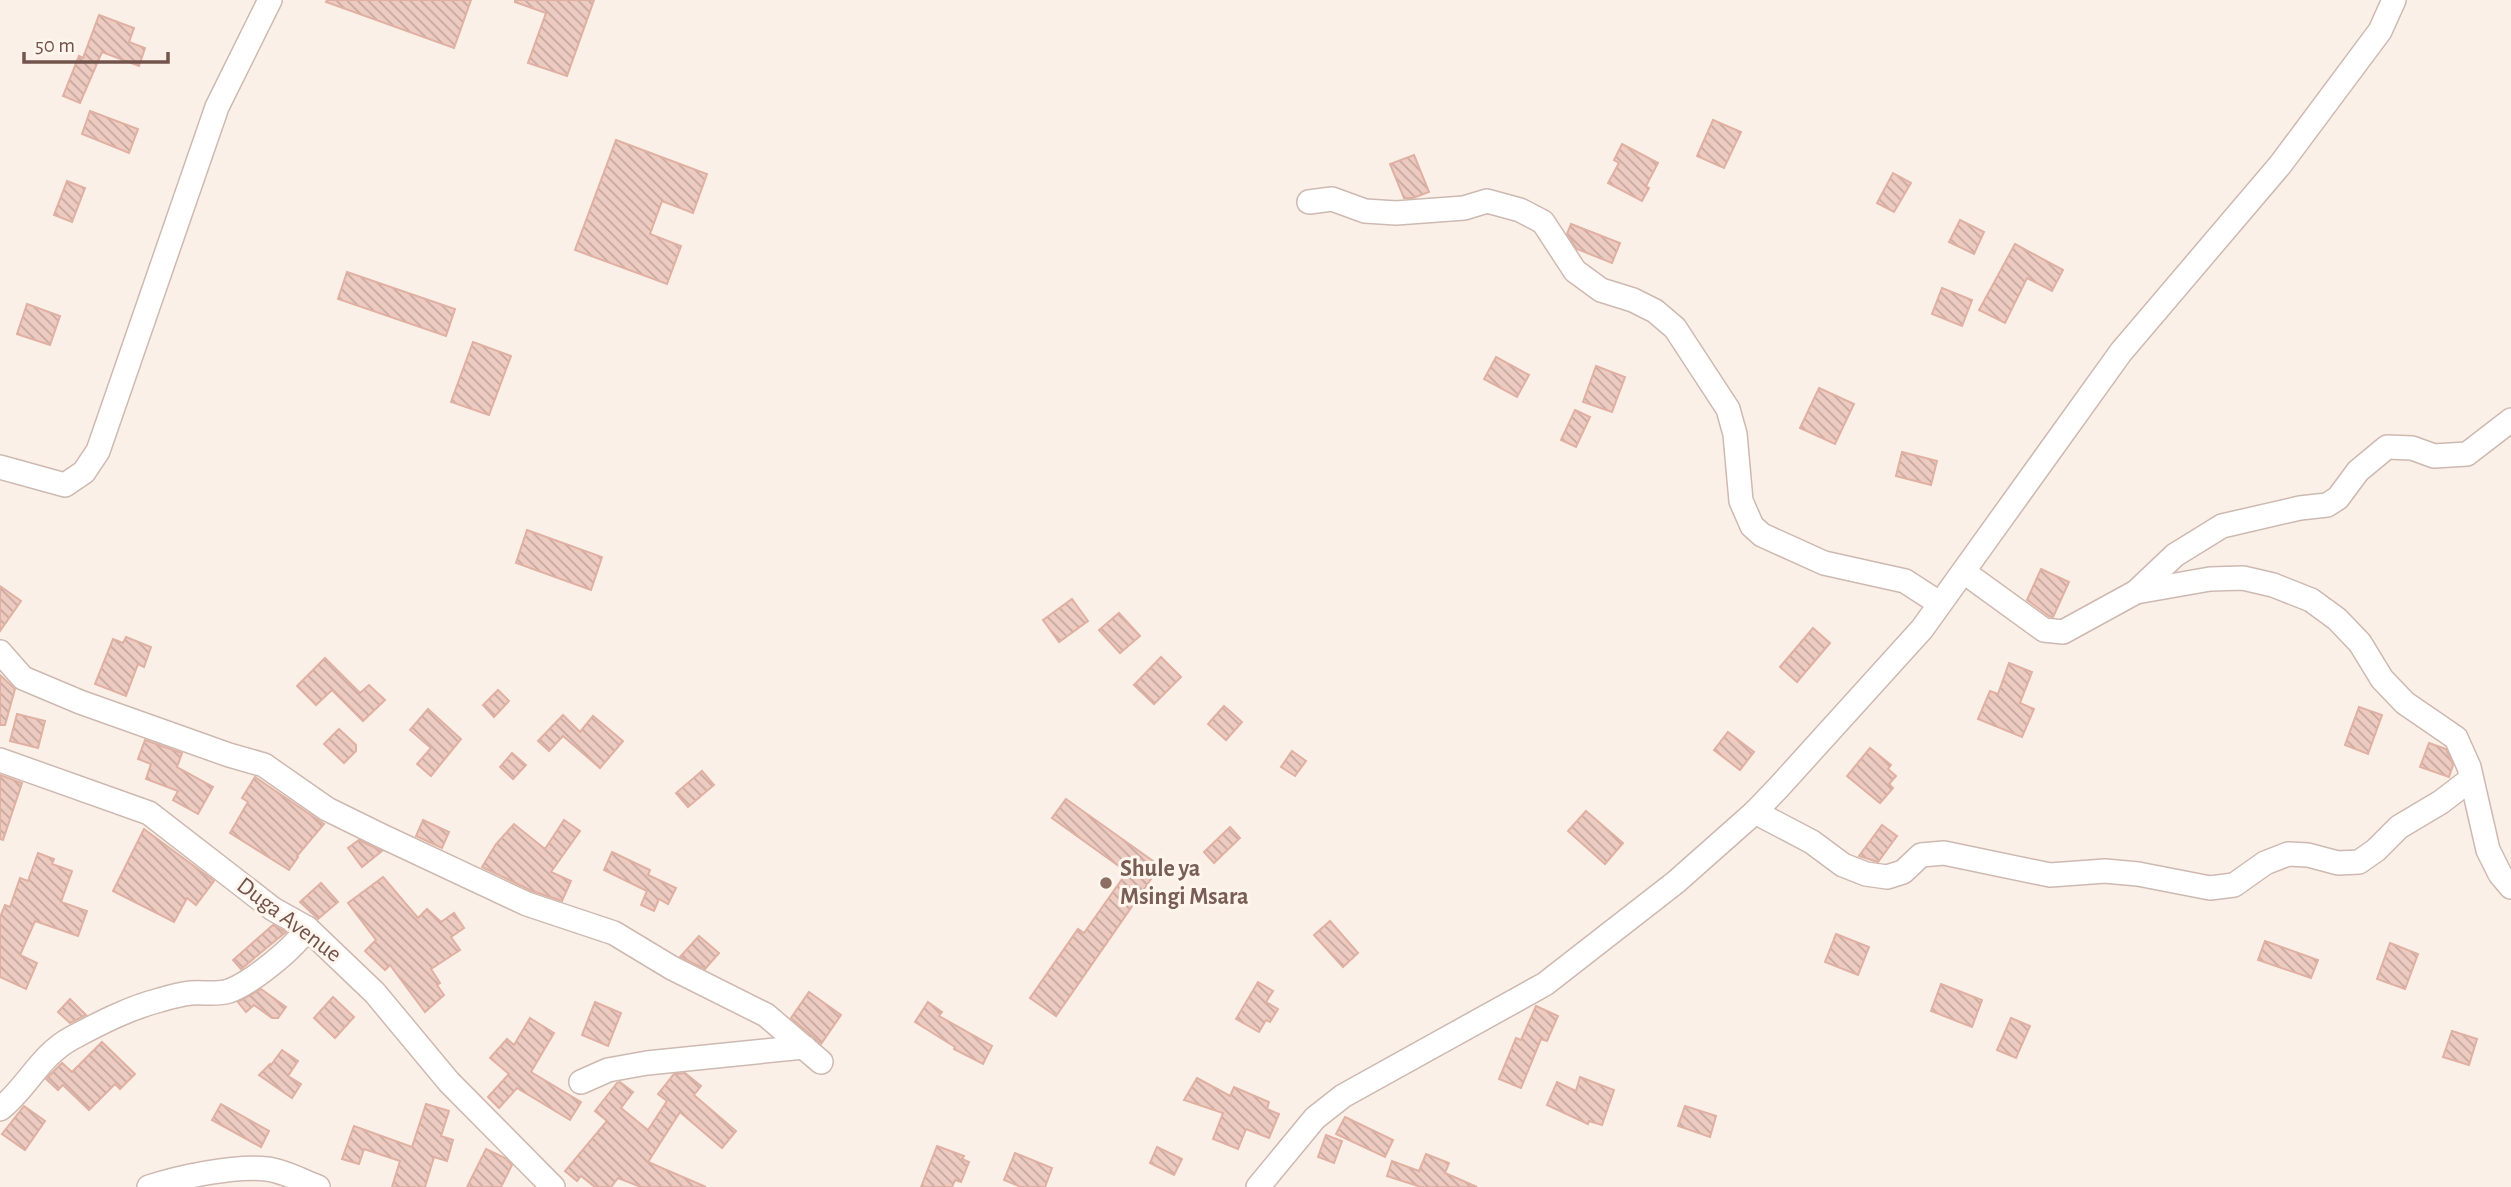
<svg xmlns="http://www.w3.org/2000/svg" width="2511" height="1187" font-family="'Alegreya Sans',sans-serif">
<defs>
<pattern id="building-back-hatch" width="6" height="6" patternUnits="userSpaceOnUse" patternTransform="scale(1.75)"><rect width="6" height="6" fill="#eecbc1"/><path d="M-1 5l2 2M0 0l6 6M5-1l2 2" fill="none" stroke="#c5a79f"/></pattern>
</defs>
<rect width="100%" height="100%" fill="#fbf0e7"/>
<g fill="url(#building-back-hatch)" stroke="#e0b0a2" stroke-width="2">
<path d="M327,0H471L454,48L326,2Z"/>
<path d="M515,0H594L567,76L528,63L546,13L515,2Z"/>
<path d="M99,15L134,28L129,42L145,48L139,66L102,52L80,103L63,96L79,56L83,58Z"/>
<path d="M90,111L138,129L129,153L82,134Z"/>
<path d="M1713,120L1741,132L1724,168L1697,156Z"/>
<path d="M616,140L707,174L693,213L662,201L650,234L681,246L667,284L575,250Z"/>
<path d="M1622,144L1658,163L1646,186L1649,188L1642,201L1608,183L1619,163L1614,160Z"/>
<path d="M1414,155L1429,192L1413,198H1404L1390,164Z"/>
<path d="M1893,173L1911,183L1894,212L1877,203Z"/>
<path d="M67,181L85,188L72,222L54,215Z"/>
<path d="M1960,220L1984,232L1974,254L1949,242Z"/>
<path d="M1571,224L1620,243L1612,263L1577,249L1567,234Z"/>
<path d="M2015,244L2063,270L2052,291L2027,278L2005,323L1979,310Z"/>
<path d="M347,272L455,309L446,336L338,299Z"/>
<path d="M1942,288L1972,300L1962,326L1932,314Z"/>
<path d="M27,304L60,316L50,345L17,334Z"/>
<path d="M473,342L511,356L489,415L451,402Z"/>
<path d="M1496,357L1529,375L1517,397L1484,379Z"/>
<path d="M1596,366L1625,377L1612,412L1583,402Z"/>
<path d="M1819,388L1854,404L1835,444L1800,428Z"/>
<path d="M1575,410L1590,417L1576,447L1561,440Z"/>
<path d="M1902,452L1937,461L1931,485L1896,476Z"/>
<path d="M527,530L602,557L591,590L516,563Z"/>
<path d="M2041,569L2069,582L2053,617L2049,616L2027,600Z"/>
<path d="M0,586L21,601L0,631Z"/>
<path d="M1072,599L1088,621L1059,642L1043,620Z"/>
<path d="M1119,613L1140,636L1120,653L1099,630Z"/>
<path d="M1813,628L1830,643L1797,682L1780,667Z"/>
<path d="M126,637L151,647L144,667L138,664L126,696L95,684L113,639L123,643Z"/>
<path d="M1161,657L1181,677L1154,704L1134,685Z"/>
<path d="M325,658L360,693L369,685L385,700L363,721L332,690L316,705L297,686Z"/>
<path d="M2009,663L2032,672L2020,703L2034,709L2022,737L1978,719L1990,691L1998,694Z"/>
<path d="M0,675L15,689L5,725H0Z"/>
<path d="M498,690L509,701L494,717L483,705Z"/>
<path d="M1224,706L1242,722L1226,740L1208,724Z"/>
<path d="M2359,707L2382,715L2368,754L2345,745Z"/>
<path d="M428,709L461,739L431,776L417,764L431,748L410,730Z"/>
<path d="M17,714L45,721L38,748L10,741Z"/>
<path d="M563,715L580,732L593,716L623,741L600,768L563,736L549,751L538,741Z"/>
<path d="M339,729L356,745V751L344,763L324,744Z"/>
<path d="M1728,732L1754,752L1740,770L1714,750Z"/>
<path d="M145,740L182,753L177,767L213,787L198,814L173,800L178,791L146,779L151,764L138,759Z"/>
<path d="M2429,743L2446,749L2453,765L2449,777L2420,767Z"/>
<path d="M1870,748L1891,765L1888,769L1896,776L1889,784L1893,788L1880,803L1847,776Z"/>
<path d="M1292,751L1306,761L1295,776L1281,767Z"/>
<path d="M512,753L526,765L513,779L500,767Z"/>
<path d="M702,771L714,785L688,807L676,793Z"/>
<path d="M0,775L22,783L3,840L0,839Z"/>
<path d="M255,777L324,824L297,856L298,857L289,870L230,833L248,802L242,798Z"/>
<path d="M1066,799L1160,866L1056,1016L1030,998L1078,929L1084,933L1127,872L1052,818Z"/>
<path d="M1586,811L1623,843L1605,864L1568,831Z"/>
<path d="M423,820L449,832L442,848L416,836Z"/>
<path d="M564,820L580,831L551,872L571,881L562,901L532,891L482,867L496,844L514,824L545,849Z"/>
<path d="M1882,825L1897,836L1878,862L1859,856Z"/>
<path d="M1230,827L1240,838L1214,863L1204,852Z"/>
<path d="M144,829L214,881L196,905L187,898L174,922L113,891Z"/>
<path d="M359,840L382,851L362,867L348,848Z"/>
<path d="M612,852L650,870L648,875L676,888L668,904L659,899L654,911L641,905L647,891L604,870Z"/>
<path d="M38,853L54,859L52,864L72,871L61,902L87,911L78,936L35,921L20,955L37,963L26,989L0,977V917L5,905L10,907L20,878L28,881Z"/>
<path d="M383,877L418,918L427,909L441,922L454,913L464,928L451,937L460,950L431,969L440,983L437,985L444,995L425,1012L390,965L385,970L365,951L376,940L348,903Z"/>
<path d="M321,883L338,902L318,919L300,902Z"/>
<path d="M1330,921L1358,953L1343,967L1314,935Z"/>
<path d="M273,925L286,932L241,969L233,960Z"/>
<path d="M1836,934L1869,947L1858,975L1825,962Z"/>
<path d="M699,936L719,953L705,969L680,957Z"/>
<path d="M2265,941L2318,960L2311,978L2258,960Z"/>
<path d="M2390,943L2418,954L2405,989L2377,979Z"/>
<path d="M1258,982L1273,991L1266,1002L1278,1009L1270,1022L1266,1020L1259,1032L1236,1019Z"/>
<path d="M1941,984L1982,1000L1972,1027L1931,1011Z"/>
<path d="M261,989L286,1007L278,1018H272L254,1005L246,1012L238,1002Z"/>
<path d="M809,992L841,1015L821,1044L791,1018Z"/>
<path d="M333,997L354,1017L335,1038L314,1018Z"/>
<path d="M70,999L86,1015L70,1023L58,1012Z"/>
<path d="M595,1002L621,1013L608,1046L582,1035Z"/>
<path d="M928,1002L942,1012L939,1016L992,1046L983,1064L954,1049L955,1047L915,1022Z"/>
<path d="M1536,1006L1558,1016L1547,1041L1541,1039L1521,1088L1499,1079L1516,1038L1521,1040Z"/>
<path d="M530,1018L554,1033L531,1072L581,1102L570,1120L517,1088L499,1108L488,1097L509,1074L490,1058L507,1039L514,1045Z"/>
<path d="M2011,1018L2030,1026L2016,1058L1997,1050Z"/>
<path d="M2452,1031L2477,1039L2469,1065L2443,1057Z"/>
<path d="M102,1042L135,1074L120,1089L115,1084L89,1110L63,1085L58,1090L46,1079L62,1063L72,1072Z"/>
<path d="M282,1050L298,1061L288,1076L301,1084L292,1098L259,1075L270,1064L271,1065Z"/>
<path d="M685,1073L701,1086L694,1095L736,1131L722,1148L680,1112L648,1162L706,1187H641L618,1178L611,1187H595L581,1176L577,1181L565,1171L607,1121L595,1111L617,1083L620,1082L633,1092L621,1108L648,1130L667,1101L658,1094L674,1074Z"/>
<path d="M1580,1077L1614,1090L1602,1125L1589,1121L1588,1124L1547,1105L1557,1082L1576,1091Z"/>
<path d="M1197,1078L1230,1096L1234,1087L1269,1102L1267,1109L1279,1114L1269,1138L1246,1129L1238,1149L1213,1139L1223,1113L1184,1100Z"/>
<path d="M221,1104L269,1131L261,1147L212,1120Z"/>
<path d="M426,1104L449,1111L441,1136L453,1140L447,1161L434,1157L425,1187H392L400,1161L364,1149L359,1164L342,1159L354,1126L412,1147Z"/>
<path d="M24,1106L45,1121L25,1150L2,1134Z"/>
<path d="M1685,1106L1716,1116L1710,1137L1678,1126Z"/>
<path d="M1345,1117L1393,1140L1385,1157L1336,1134Z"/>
<path d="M1326,1135L1342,1141L1334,1163L1318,1157Z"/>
<path d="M937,1146L964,1156L962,1159L969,1162L961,1182L955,1180L952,1187H921Z"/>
<path d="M1157,1147L1182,1159L1174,1175L1150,1163Z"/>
<path d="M486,1149L505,1158L512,1165L501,1187H467Z"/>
<path d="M1015,1153L1052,1168L1045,1187H1021L1004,1180Z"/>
<path d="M1426,1154L1449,1163L1445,1173L1477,1187H1421L1387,1176L1392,1161L1419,1171Z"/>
</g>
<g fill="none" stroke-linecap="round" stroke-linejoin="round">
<g stroke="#ceb9b1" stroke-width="26">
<g id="minor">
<path d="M1309,202L1332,199L1365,211L1396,213L1464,208L1487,201L1520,210L1543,222L1575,271L1601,290L1633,300L1655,311L1675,328L1728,409L1735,434L1741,501L1752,526L1762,535L1824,563L1905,581L1939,603"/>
<path d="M0,467L65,485L84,472L98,451L217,107L270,0"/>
<path d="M1964,572L2044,630L2063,632L2136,592L2175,555L2222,526L2300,508L2327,505L2338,498L2358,471L2387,447L2412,448L2434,456L2467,454L2511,420"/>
<path d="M2136,592L2210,579L2243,578L2273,585L2311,600L2337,619L2360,643L2382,679L2405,703L2456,738L2469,767L2488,850L2500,874L2511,887"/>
<path d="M0,652L23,678L80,702L229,755L264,765L327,809L382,836L527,904L614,933L672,968L766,1015L821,1062"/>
<path d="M0,760L149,813L273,909L307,928L375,993L449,1082L553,1187"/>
<path d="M1755,812L1812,842L1843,865L1866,874L1887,877L1903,872L1921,855L1944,853L2050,875L2105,871L2138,874L2210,888L2234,885L2265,863L2288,854L2308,855L2338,863L2359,862L2376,850L2399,827L2441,802L2471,779"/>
<path d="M581,1082L608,1070L647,1063L804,1047"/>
<path d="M0,1109C27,1088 40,1055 72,1038C100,1023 129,1008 160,1000C170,997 181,994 191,993C204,992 217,995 229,991C251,983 295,948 307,928"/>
<path d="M149,1187C179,1177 236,1165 267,1169C284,1171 302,1181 318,1187"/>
<path d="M1258,1187L1315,1118L1343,1096L1545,984L1676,882L1755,812L1778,788L1922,629L2121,352L2280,165L2380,31L2394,0"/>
</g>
</g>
<use href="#minor" stroke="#fff" stroke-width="23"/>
</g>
<circle fill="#8d6e63" stroke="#fef5ed" stroke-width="2.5" cx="1106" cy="883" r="7"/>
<g text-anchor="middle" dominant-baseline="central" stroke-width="6" stroke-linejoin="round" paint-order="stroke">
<g font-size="24" font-weight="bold" fill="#785e54" stroke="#fef5ed" text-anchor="start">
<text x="1120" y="869">Shule ya<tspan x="1120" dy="28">Msingi Msara</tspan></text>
</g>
<g font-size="24" fill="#73544d" stroke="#fef5ed">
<text transform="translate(289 920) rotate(37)">Duga Avenue</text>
</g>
</g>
<path d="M24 52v10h144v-10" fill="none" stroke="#73544d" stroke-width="3.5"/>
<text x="35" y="52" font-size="21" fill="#73544d" stroke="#fef5ed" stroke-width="5" paint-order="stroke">50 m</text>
</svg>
